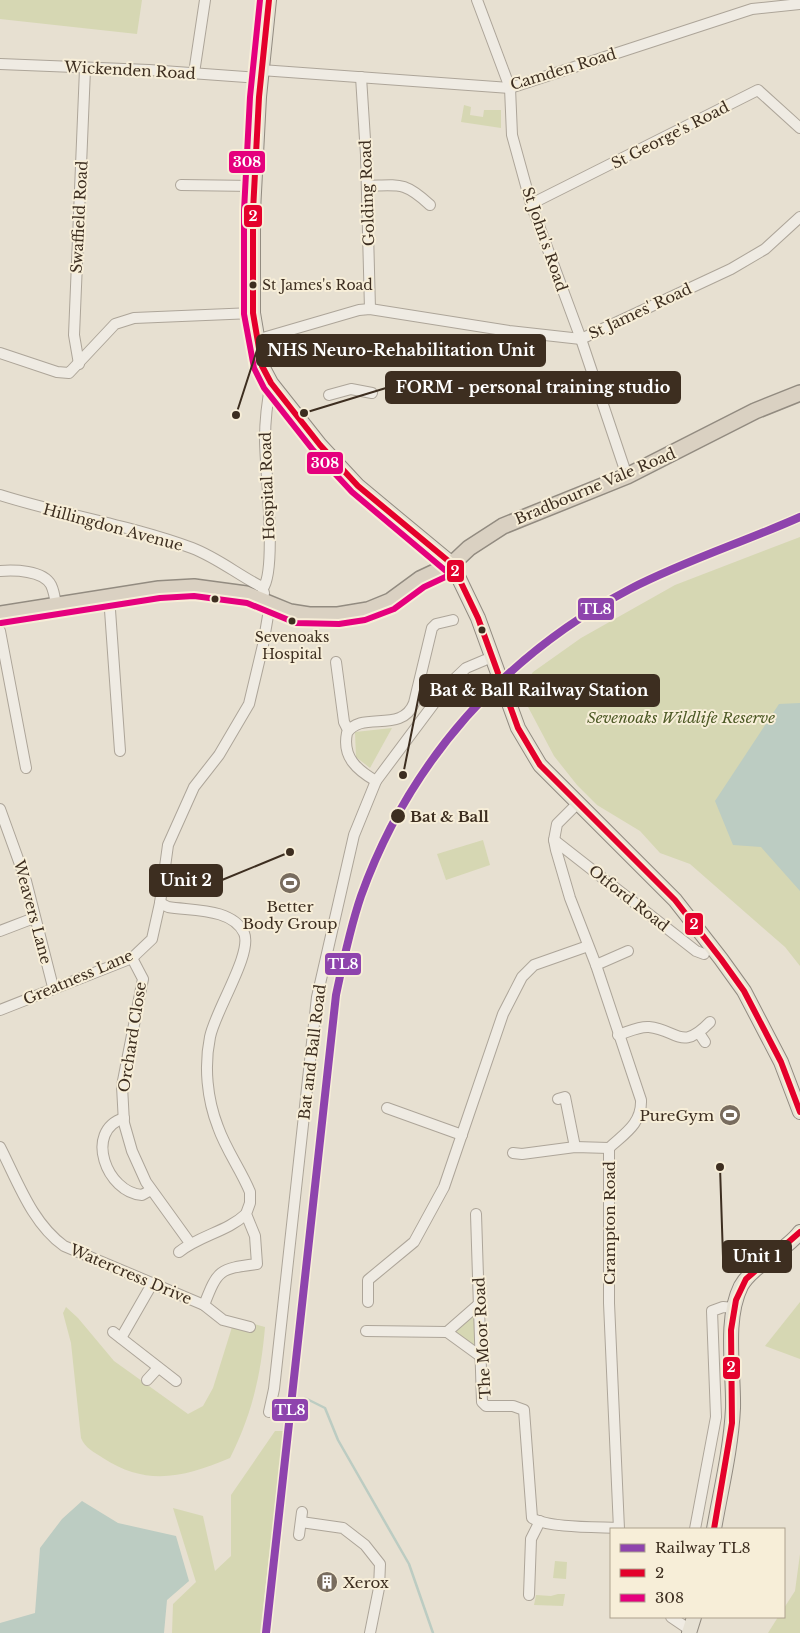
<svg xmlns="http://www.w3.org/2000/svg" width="800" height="1633" font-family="'Libre Baskerville',serif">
<rect width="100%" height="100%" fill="#e7e0d1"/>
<g fill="#d6d7b3">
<path d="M0,0H142L137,34L0,19Z"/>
<path d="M464,105L471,107L470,115L483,117L484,110H501V128L461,122Z"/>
<path d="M800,537V966L785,947L690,864L660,853L640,831L597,805L577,785L554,756L527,705L525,695L528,679L533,672L581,638L675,585Z"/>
<path d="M392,728L370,768L356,757L355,732Z"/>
<path d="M483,840L490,865L446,880L437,854Z"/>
<path d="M800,1302V1359L765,1346Z"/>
<path d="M66,1307L78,1318L114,1361L188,1414L203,1406L213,1388L232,1327L250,1333L254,1324L265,1327C261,1375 252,1414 230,1458C185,1477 147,1487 103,1458C94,1452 85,1448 81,1438L71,1343L63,1313Z"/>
<path d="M474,1312L476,1347L454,1333L453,1329Z"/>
<path d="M275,1431H284L260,1633H172L173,1604L196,1582L173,1508L203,1516L215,1571L231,1556V1495Z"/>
<path d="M800,1554V1633H768L778,1617H784V1608L795,1591Z"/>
<path d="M555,1561L567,1562L566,1579L553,1578Z"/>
<path d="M558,1594H565L563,1606L534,1605L536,1595L551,1596Z"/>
</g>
<g fill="#bcccc2">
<path d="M800,703V891L761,847L733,845L715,801L779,704Z"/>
<path d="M82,1501L118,1523L176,1536L189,1581L167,1600L164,1633H0V1623L35,1613L40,1548L62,1519Z"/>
</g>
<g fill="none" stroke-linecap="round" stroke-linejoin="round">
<path stroke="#bcccc2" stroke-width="2.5" d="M305,1398L325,1408L338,1440L409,1564L433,1633"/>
<g stroke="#ada599" stroke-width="12">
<g id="minor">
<path d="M477,0L510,88L512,135L531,204L581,339L627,476"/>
<path d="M0,64L149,70L260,78"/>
<path d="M261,70L510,88L752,9L800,4"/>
<path d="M194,73L205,0"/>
<path d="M361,77L366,155L370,309"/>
<path d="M181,185L254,186"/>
<path d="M367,186C399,185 404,181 430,205"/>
<path d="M531,204L758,90L800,128"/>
<path d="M256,340L359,310L370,309L509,331L581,339L731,269L765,249L800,217"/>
<path d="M0,353L57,372L69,373L115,324L134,318L253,313"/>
<path d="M79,364L74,335L85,69"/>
<path d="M329,395L351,389L372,393"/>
<path d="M0,495C63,515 130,525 192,548C218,558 238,575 262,587L264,593L262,601"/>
<path d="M0,571C14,570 43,570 51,585C54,591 55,598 56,605"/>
<path d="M263,588C277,570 265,467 265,440C265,421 267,402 271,383"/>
<path d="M109,596L120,751"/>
<path d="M0,631L26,768"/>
<path d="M336,662L344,722L348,730"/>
<path d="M376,781C357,770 342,757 347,733C361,710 402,734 414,703L432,628L436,624L453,620"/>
<path d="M578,803L557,824L554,840L556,850L570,898L596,965L641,1100C642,1124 624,1134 609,1148V1303L619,1529"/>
<path d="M0,809L26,881L53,987"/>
<path d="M554,840L696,951L704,954"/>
<path d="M160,903L168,907C193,911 232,908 244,933C253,953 215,1011 210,1037C204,1066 207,1099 218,1127C226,1150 241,1170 250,1192V1203L246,1214L255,1236L257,1264C219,1269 218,1269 204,1305"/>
<path d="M0,931L34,918"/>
<path d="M132,958L143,979L122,1086L124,1123L132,1151L146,1182L190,1243"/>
<path d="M596,965L628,951"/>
<path d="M0,1010L132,958L152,939L160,903L168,845L194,787L219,755L249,704L263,645L270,604"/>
<path d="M699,1033L705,1042"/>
<path d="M618,1035C628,1032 639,1026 649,1027C678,1030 681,1052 710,1022"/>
<path d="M558,1099L565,1097L575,1147"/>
<path d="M387,1108L462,1135"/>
<path d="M124,1118C83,1131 107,1193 142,1195L151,1190"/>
<path d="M0,1147C18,1182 32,1223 64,1246L204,1305L223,1320L250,1327"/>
<path d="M513,1153L522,1154L575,1147L609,1148"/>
<path d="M476,1214L482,1402L486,1406H513L524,1410L532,1518C548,1528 598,1527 618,1528"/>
<path d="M179,1252C200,1235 227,1232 246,1214"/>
<path d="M368,1302V1280L414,1242L444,1187L503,1014L522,977L534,965L588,946"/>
<path d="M366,1331L447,1332L480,1356"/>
<path d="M113,1332L176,1381"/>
<path d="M447,1332L479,1304"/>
<path d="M121,1338L152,1284"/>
<path d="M147,1380L158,1368"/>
<path d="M269,1412L274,1389L317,997L354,835L376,781L447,686L466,668L492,657"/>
<path d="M301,1522L343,1528L365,1545L380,1564L379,1588L370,1633"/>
<path d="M695,1529L716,1417L712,1311L723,1307L734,1308"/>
<path d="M299,1535L302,1512"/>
<path d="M529,1595L531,1539L540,1521"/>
<path d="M671,1617L690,1630"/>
</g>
</g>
<g stroke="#928b80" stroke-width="16">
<g id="major">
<path d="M269,0L259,97L253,211V313L262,366L271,383L320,445L358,486L452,564L478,618L518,728L540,765L675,900L721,959L744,991L781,1062L800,1112"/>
<path d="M714,1529C721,1489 731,1449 733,1408C734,1372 724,1320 741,1286C752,1266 786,1251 800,1232"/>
<path d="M689,1633L694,1617"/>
</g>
</g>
<g stroke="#928b80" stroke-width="18">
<path id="highway" d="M0,614L159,589L194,587L246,594L290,612L309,615H338L368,610L390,601L420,579L452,564L469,548L503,526L627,476L755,411L800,393"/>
</g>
<use href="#minor" stroke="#efebe3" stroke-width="10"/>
<use href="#major" stroke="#e6e1d4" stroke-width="14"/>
<use href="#highway" stroke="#dad1c2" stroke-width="15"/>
<g stroke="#f7eed8" stroke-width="10">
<g id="bus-1">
<path d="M269,0L259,97L253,211V313L262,366L271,383L320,445L358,486L452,564L478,618L518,728L540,765L675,900L721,959L744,991L781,1062L800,1112"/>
<path d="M714,1529L732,1423L731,1330L736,1300L746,1279L800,1232"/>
</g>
</g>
<g stroke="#f7eed8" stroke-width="10">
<g id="bus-2">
<path d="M260,0L250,97L244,211V314L254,368L264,388L313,450L352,492L446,571"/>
<path d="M1,623L160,598L194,596L247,603L296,623L339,624L365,620L394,609L424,587L456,572"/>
</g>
</g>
<use href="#bus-1" stroke="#e4002b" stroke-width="6"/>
<use href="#bus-2" stroke="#e5007d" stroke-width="6"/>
<g stroke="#f7eed8" stroke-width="11">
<path id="rail-1" d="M266,1633L336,995C343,962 350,928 361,896C409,762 504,655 630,589C684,561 744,542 800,517"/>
</g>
<use href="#rail-1" stroke="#8e44ad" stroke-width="8"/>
</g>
<defs>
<g id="stadium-disc" transform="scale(1.125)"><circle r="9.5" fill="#786c5e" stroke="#f7eed8"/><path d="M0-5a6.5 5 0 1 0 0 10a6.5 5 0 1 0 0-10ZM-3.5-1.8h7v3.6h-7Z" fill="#fff"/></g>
<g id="building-disc" transform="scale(1.125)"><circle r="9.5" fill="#786c5e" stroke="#f7eed8"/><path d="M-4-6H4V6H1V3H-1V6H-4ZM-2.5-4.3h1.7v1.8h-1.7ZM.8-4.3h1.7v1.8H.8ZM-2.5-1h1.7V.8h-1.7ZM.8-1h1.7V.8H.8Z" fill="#fff"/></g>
</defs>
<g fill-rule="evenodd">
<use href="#stadium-disc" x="290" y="883"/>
<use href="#stadium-disc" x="730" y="1115"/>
<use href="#building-disc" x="327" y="1582"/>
</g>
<g fill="#3d2e20" stroke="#f7eed8" stroke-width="2">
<circle cx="253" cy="285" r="4.5"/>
<circle cx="215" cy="599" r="4.5"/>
<circle cx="292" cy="621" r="4.5"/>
<circle cx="482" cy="630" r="4.5"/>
<circle cx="398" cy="816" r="8"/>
</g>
<g text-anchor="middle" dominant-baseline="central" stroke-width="4" stroke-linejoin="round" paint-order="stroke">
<g font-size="14" fill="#3d2e20" stroke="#f7eed8" text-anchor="start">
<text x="262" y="285">St James's Road</text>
<text x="292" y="637" text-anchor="middle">Sevenoaks<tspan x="292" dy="17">Hospital</tspan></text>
</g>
<g font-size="15" fill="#3d2e20" stroke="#f7eed8">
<text transform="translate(563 69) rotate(-17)">Camden Road</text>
<text transform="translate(130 70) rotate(3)">Wickenden Road</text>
<text transform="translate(670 135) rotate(-27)">St George's Road</text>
<text transform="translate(367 193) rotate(-92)">Golding Road</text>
<text transform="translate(79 217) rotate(-87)">Swaffield Road</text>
<text transform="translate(545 239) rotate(71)">St John's Road</text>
<text transform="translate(640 311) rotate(-25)">St James' Road</text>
<text transform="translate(267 486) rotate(-92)">Hospital Road</text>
<text transform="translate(595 486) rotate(-23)">Bradbourne Vale Road</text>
<text transform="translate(113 527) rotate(15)">Hillingdon Avenue</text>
<text transform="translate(629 898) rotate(38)">Otford Road</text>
<text transform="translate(33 912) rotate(75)">Weavers Lane</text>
<text transform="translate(78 977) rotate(-23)">Greatness Lane</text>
<text transform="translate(132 1037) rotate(-81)">Orchard Close</text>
<text transform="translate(312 1052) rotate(-83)">Bat and Ball Road</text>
<text transform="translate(609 1223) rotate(-90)">Crampton Road</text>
<text transform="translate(131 1274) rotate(23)">Watercress Drive</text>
<text transform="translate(482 1338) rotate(-93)">The Moor Road</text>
</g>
<g font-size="15" font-style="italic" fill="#4d5a26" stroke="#f7eed8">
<text x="681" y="717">Sevenoaks Wildlife Reserve</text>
</g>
<g font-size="15" font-weight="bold" fill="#3d2e20" stroke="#f7eed8" text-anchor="start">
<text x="410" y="816">Bat &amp; Ball</text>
</g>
<g font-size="15" fill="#3d2e20" stroke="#f7eed8">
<text x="290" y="906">Better<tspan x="290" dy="17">Body Group</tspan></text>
<text x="714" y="1115" text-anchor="end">PureGym</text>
<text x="343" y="1582" text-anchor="start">Xerox</text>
</g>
</g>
<path fill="none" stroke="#3d2e20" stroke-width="2" d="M236 415L257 350M304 413L386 388M403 775L420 690M290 852L222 880M720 1167L723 1257"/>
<g fill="#3d2e20" stroke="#f7eed8" stroke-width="2">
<circle cx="236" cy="415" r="5"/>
<circle cx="304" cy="413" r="5"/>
<circle cx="403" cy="775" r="5"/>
<circle cx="290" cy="852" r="5"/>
<circle cx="720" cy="1167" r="5"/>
</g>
<g fill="#3d2e20" stroke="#3d2e20" stroke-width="2">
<rect x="257" y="335" width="288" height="31" rx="5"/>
<rect x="386" y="372" width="294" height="31" rx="5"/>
<rect x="420" y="675" width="239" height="31" rx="5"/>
<rect x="150" y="865" width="72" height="31" rx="5"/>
<rect x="723" y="1241" width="68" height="31" rx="5"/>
</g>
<g font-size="16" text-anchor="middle" font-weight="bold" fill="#fff">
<text x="401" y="356">NHS Neuro-Rehabilitation Unit</text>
<text x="533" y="393">FORM - personal training studio</text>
<text x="539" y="696">Bat &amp; Ball Railway Station</text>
<text x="186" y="886">Unit 2</text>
<text x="757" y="1262">Unit 1</text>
</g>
<g stroke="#f7eed8" stroke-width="2">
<rect x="228" y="150" width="38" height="24" rx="5" fill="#e5007d"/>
<rect x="243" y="204" width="20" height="24" rx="5" fill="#e4002b"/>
<rect x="306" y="451" width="38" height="24" rx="5" fill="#e5007d"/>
<rect x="446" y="559" width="19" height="24" rx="5" fill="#e4002b"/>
<rect x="577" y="597" width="38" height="24" rx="5" fill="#8e44ad"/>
<rect x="684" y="912" width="20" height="24" rx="5" fill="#e4002b"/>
<rect x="324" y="952" width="38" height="24" rx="5" fill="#8e44ad"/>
<rect x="722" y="1356" width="19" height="24" rx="5" fill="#e4002b"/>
<rect x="271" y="1398" width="38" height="24" rx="5" fill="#8e44ad"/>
</g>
<g font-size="14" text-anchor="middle" font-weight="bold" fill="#fff">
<text x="247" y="167">308</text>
<text x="253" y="221">2</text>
<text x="325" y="468">308</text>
<text x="455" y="576">2</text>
<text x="596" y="614">TL8</text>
<text x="694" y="929">2</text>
<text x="343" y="969">TL8</text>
<text x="731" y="1372">2</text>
<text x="290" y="1415">TL8</text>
</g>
<rect x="610" y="1528" width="175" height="90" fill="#f7eed8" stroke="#ada18e"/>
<rect x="620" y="1544" width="25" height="8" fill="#8e44ad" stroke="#ada18e"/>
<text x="655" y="1553" font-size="15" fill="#3d2e20">Railway TL8</text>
<rect x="620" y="1569" width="25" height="8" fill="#e4002b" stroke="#ada18e"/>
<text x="655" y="1578" font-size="15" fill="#3d2e20">2</text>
<rect x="620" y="1594" width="25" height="8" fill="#e5007d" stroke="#ada18e"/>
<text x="655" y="1603" font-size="15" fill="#3d2e20">308</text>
</svg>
